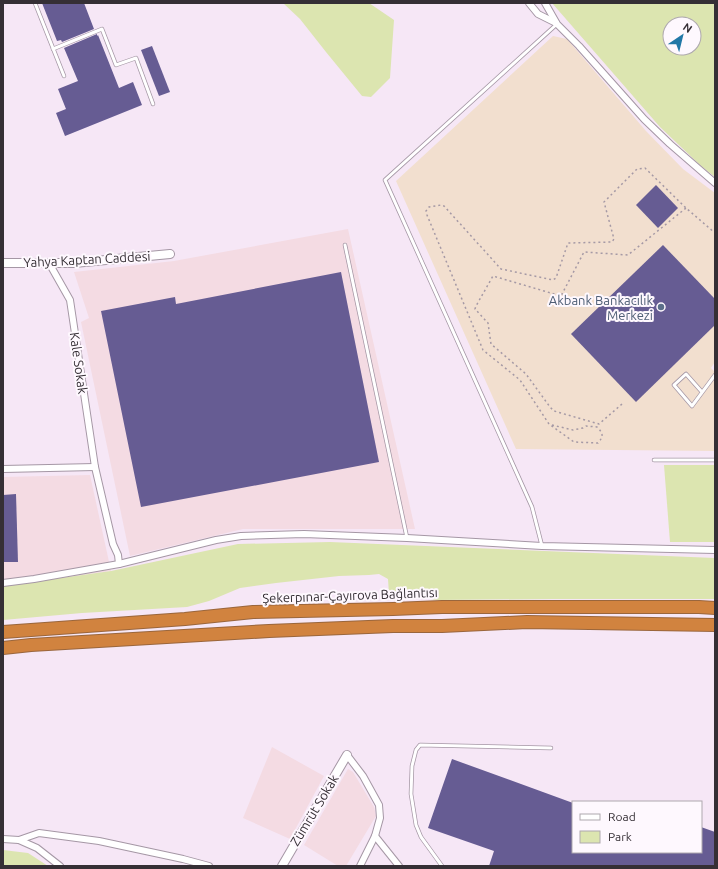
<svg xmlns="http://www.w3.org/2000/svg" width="718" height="869" font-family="Ubuntu,sans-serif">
<rect width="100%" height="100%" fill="#f6e7f6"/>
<path fill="#f2dfcf" d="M553,36L567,39L646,131L683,169L715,193V362L711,368L715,372V451L516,449L396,181Z"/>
<g fill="#f4dbe3">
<path d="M348,229L415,529H243L130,556L81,322L89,318L74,272L174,261Z"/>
<path d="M90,475L111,571L3,586V477Z"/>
<path d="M272,747L324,776L290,839L243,818Z"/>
<path d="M348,769L353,772L374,807L376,816L346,866H338L304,845Z"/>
</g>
<g fill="#dce5b0" fill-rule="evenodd">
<path d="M283,3H369L394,20L390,78L371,97L362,96L326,52L300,19Z"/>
<path d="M552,3H715V177L701,166L660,127ZM670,24H694V48H670Z"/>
<path d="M664,465H715V542H670Z"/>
<path d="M330,542L715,558V599H553L438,600L389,594L388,579L379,574L369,575L339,576L276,583L240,588L209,601L187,607L82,613L3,620V586L111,571L238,544Z"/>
<path d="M3,850L28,853L48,866H3Z"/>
</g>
<g fill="#665c93">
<path d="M42,3H84L94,29L62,42L61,40L57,41Z"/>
<path d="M97,34V36L98,35L119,88L133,82L142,105L65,136L56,113L66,109L58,89L78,81L64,48Z"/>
<path d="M152,46L170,92L159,96L141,50Z"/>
<path d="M656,185L678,208L658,228L636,205Z"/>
<path d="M663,245L715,299V325L636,402L571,334Z"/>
<path d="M341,272L379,462L141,507L101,311L175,297L176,304Z"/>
<path d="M16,494L18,562H3V495Z"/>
<path d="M452,759L573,803V852H701V827L715,832V866H489L494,851L428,828Z"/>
</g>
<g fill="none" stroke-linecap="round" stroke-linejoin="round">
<g stroke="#a597a5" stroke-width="4.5">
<g id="service">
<path d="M35,3L64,76"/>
<path d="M53,49L102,29L116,65L136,58L153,104"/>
<path d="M345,245L407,538"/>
<path d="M702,392L686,374L674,385L692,406L715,375"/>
<path d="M654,460H715"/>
<path d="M542,546L532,507L385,180L557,24"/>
<path d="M442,866L421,837L416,825L411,794L412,766L416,750L420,745L551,748"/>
</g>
</g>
<g stroke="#a597a5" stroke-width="8">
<g id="minor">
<path d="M529,3L538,14L556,23"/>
<path d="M545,3L557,24L579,46L644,119L670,144L715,183"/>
<path d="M49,263L70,300L95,467L113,544L118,555L119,564"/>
<path d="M3,469L95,467"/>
<path d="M3,583L34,579L119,564L216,540L241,536L304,534L407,538L542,546L715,550"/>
<path d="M347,755L363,776L379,805L380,818L375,836L360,866"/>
<path d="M375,836L399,866"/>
<path d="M3,839L19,840L37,848L60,866"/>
<path d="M19,840L39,833L99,841L183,859L209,866"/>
</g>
</g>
<g stroke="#a597a5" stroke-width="10">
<g id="tertiary">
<path d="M3,263H74L170,254"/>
<path d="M282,866L347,755"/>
</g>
</g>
<g stroke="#9a663c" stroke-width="14">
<g id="motorway">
<path d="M3,632L185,619L253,612L393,609L442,607H699L715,608"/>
<path d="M3,648L31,645L269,631L393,626H442L527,622L715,625"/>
</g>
</g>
<g stroke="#a599a5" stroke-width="1.5" stroke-dasharray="2 3" stroke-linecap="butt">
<path d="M622,404L599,424L554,411L550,407L526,374L491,344L488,323L475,309L476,306L493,276L561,296L584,252L628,255L686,208"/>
<path d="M552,425L573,430L583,428L586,426L597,427C603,433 604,436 598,443L574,442L549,424L520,380L483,350L427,215L426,211L429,207L441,205L444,206L501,269L553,280L556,278L568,243L612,242L614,239L604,202L637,169L645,168L686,208L715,233"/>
</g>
<use href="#service" stroke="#fff" stroke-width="3"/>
<use href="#minor" stroke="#fff" stroke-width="6"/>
<use href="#tertiary" stroke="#fff" stroke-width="8"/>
<use href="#motorway" stroke="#d1833f" stroke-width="12"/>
</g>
<circle fill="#5c6f8a" stroke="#fef8fe" stroke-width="1.5" cx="661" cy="307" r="4"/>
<g text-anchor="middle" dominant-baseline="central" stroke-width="4" stroke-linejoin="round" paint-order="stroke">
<g font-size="13" fill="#352f35" stroke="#fef8fe">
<text transform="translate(87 259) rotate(-3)">Yahya Kaptan Caddesi</text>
<text transform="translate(79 363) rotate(82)">Kale Sokak</text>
<text transform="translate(350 595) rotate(-2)">Şekerpınar-Çayırova Bağlantısı</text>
<text transform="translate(314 810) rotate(-59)">Zümrüt Sokak</text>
</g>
<g font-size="13" fill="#4e5e75" stroke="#fef8fe" text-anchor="end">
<text x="653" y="300">Akbank Bankacılık<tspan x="653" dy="15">Merkezi</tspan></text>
</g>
</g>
<rect width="718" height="869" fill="none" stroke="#352f35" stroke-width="8"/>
<rect x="572" y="801" width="130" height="52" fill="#fef8fe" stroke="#aea8ae"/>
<rect x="580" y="814" width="20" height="6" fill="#ffffff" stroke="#aea8ae"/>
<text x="608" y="821" font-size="12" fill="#352f35">Road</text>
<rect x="580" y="831" width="20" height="12" fill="#dce5b0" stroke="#aea8ae"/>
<text x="608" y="841" font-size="12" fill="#352f35">Park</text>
<g transform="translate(682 36) rotate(35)"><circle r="19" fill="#fef8fe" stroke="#aea8ae"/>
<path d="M0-3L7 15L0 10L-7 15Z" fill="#2178a7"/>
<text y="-6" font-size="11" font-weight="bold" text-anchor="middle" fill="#352f35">N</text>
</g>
</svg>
